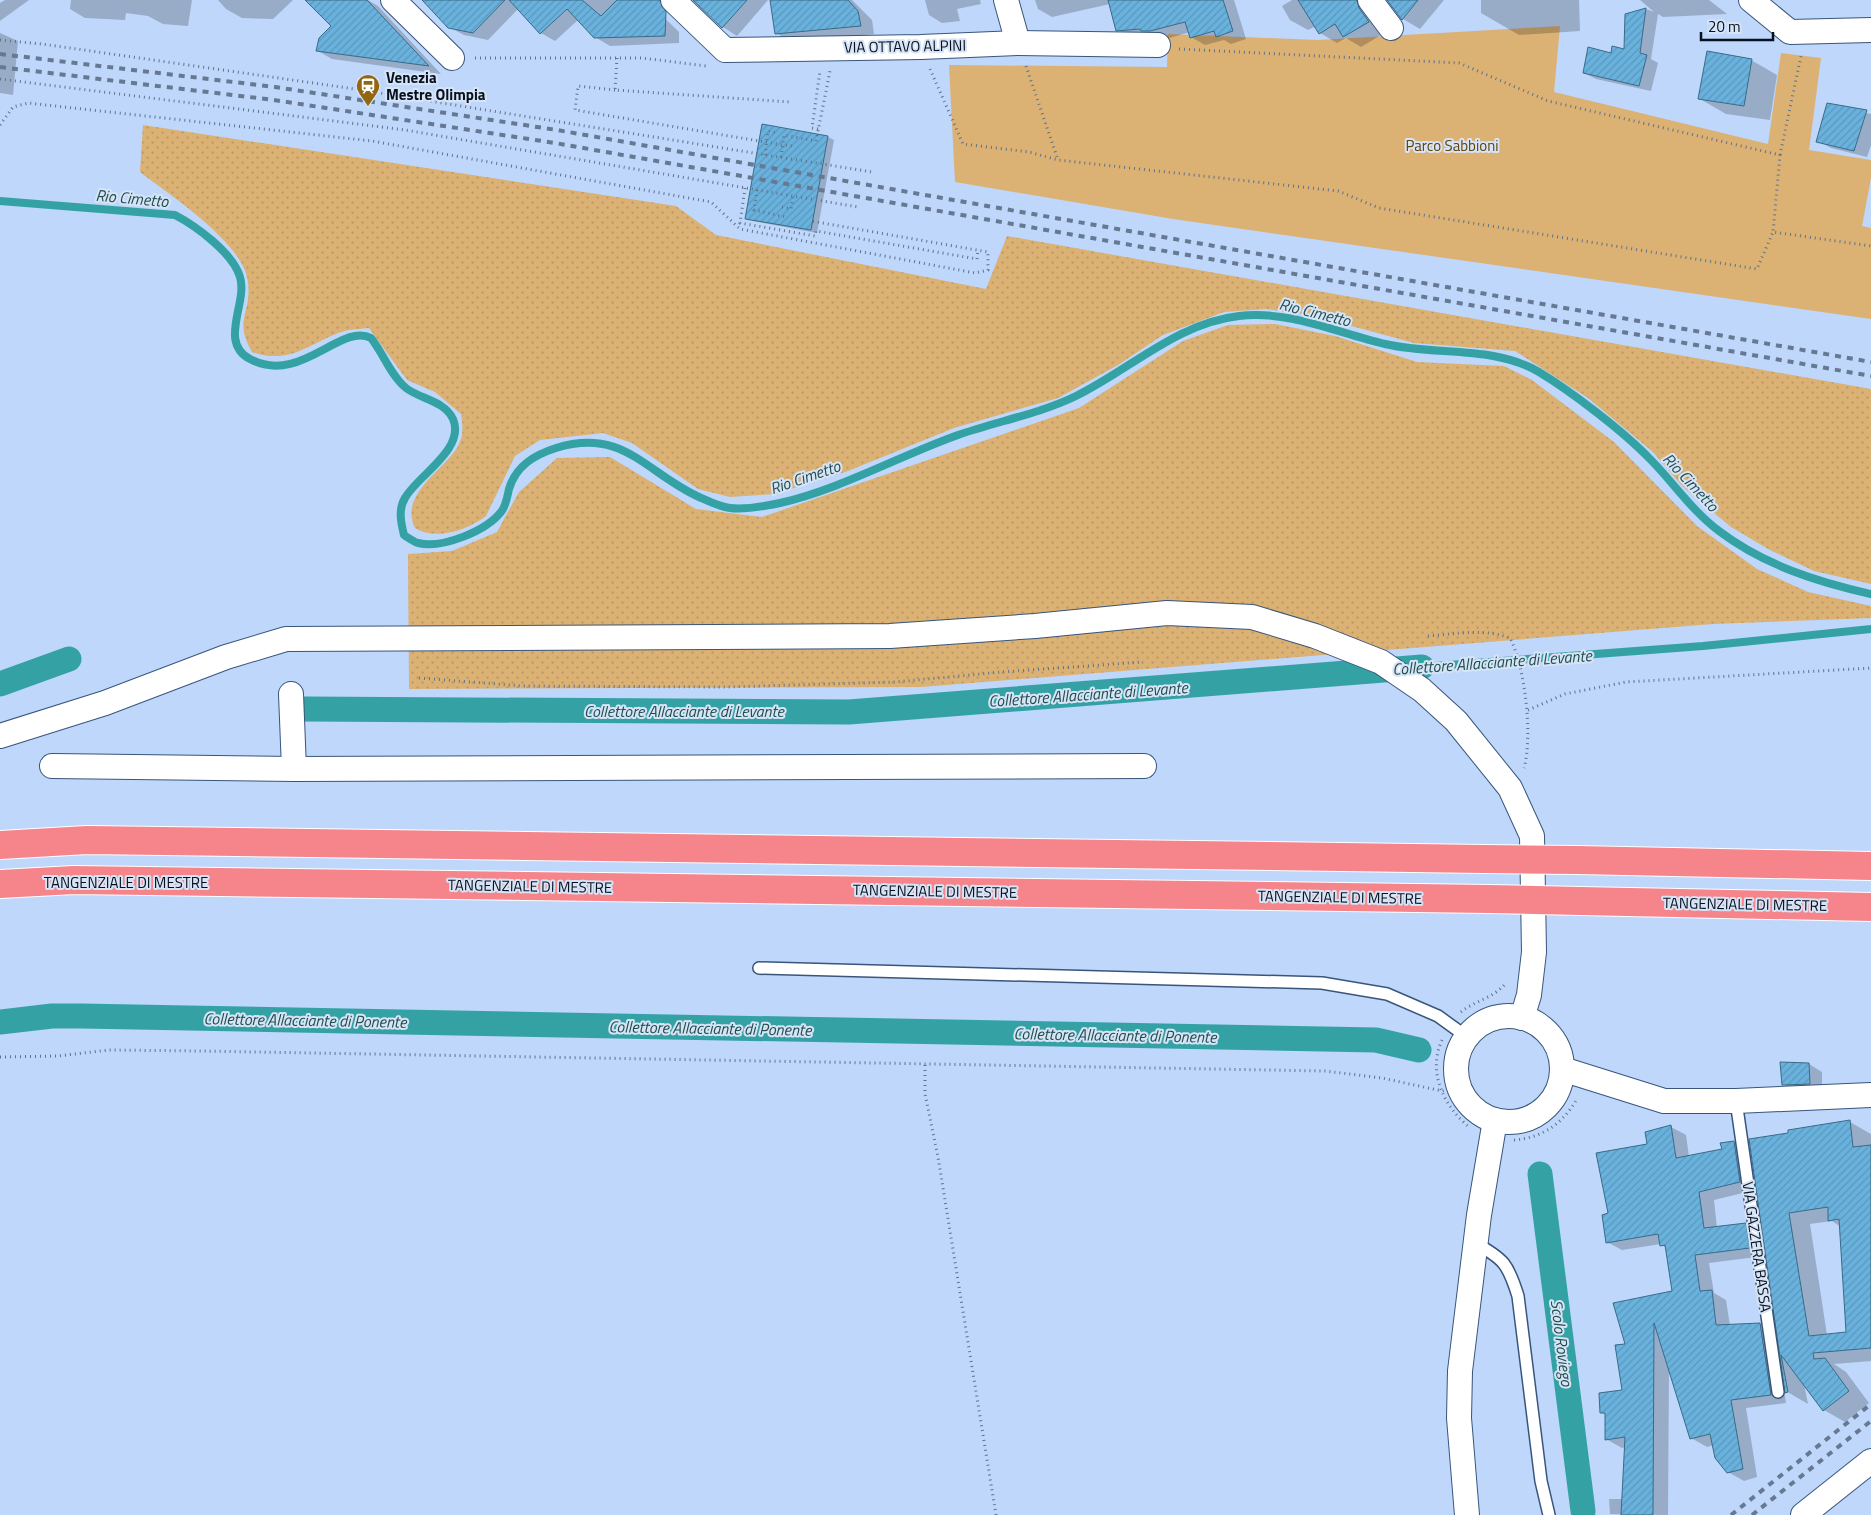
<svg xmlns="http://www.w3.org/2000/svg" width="1871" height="1515" font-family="'Titillium Web',sans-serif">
<defs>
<pattern id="grass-dots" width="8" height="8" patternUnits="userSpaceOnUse" patternTransform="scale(1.25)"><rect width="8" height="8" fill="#dbb174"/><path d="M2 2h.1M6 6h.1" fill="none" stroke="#ba9764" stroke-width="1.8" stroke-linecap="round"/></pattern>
<pattern id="building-hatch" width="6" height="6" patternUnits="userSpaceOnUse" patternTransform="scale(1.25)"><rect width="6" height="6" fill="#69b2dd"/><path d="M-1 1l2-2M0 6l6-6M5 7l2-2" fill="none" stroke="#5a98bd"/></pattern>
</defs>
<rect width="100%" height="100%" fill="#bed7fb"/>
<g fill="url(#grass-dots)">
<path d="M143,125L676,206L716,235L986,289L1007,236L1871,389V584L1814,571L1768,549L1731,527L1683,487L1653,452L1588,398L1515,351L1414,343L1315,316L1266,309L1224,312L1163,335L1118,365L1058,398L954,428L848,471L775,494L730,497L698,489L632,443L603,433L540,440L515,456L486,516C468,530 436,541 415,528C399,495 442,471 457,448C464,437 463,426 461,414L435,392L407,380L369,328C360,329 350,329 341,332C308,344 290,365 252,352C233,319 252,314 248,282C244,243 171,196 140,172Z"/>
<path d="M1275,324L1335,336L1417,362L1504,366L1532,380L1614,442L1697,526L1757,569L1808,592L1871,606V618L1713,624L921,687L409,689L408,554L452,551L497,532L519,492L557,458L610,457L696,509L762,517L1079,408L1183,341L1228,325Z"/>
</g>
<path fill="#dbb174" d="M1560,26L1554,92L1768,144L1781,53L1821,58L1809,150L1871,160V178L1862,226L1871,228V319L1173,219L955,182L949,65L1167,67L1168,34L1318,40Z"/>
<g fill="#0003" fill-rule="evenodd">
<path d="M5,0H29L0,21V3Z"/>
<path d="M71,0H192L188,26L163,24L148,16L126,13L125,20L85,18L70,9Z"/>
<path d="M218,0H293L273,19L242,18L226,9Z"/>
<path d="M306,0H368L378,6L441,74L332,59L318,51L332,26Z"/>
<path d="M428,0H646L679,32V43L610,46L595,37L578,20L555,41L541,33L518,9L488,40L464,35L449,27Z"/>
<path d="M695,0H768L737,36L723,27Z"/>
<path d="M772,0H852L872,20L874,34L791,42L776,33Z"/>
<path d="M925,0H980L981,4L957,9L960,21L942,23L929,15Z"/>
<path d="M1035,0H1234L1246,39L1231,44L1224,40L1205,45L1191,37L1190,32L1166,39L1132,38L1118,30L1110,4L1052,17L1038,9Z"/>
<path d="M1292,0H1378L1386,32L1361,47L1346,38L1337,43L1320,33L1316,26L1308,30L1290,20L1282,6Z"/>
<path d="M1389,0H1444L1420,29L1403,19Z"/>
<path d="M1481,0H1579L1580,31L1519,35L1481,13Z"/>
<path d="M1640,0H1709L1727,14L1663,17L1658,14L1651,59L1658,63L1651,91L1596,79L1584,73L1625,51L1626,15L1646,9L1654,12Z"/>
<path d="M0,33L18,41L13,95L0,93Z"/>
<path d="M1751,60L1777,75L1770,120L1726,114L1700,99Z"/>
<path d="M1827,104L1871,114V145L1867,157L1831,148L1818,141Z"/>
<path d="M763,125L828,137L834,140L817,233L753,221L747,218Z"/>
<path d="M1809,1064L1822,1072V1091L1796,1092L1783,1084Z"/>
<path d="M1850,1122L1871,1134V1361L1834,1364L1846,1372L1869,1403L1845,1422L1824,1410L1804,1384L1808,1404L1784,1390L1786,1403L1746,1408L1757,1477L1744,1481L1728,1472L1714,1445L1707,1447L1691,1438L1669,1367L1668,1515L1610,1514L1609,1499H1623L1626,1447L1622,1448L1606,1439V1415L1601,1412L1623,1391L1626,1346L1673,1292L1666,1248L1661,1244L1622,1250L1607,1242L1610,1214L1648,1145L1671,1127L1686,1135L1689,1157L1723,1150L1734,1142L1749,1151L1755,1190L1714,1200L1717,1228L1746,1225L1761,1233L1764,1256L1709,1263L1714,1293L1726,1300L1730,1326L1760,1324L1775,1333L1780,1366H1783L1750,1140L1790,1134L1789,1131ZM1832,1221L1841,1227L1847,1333L1827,1335L1810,1224Z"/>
</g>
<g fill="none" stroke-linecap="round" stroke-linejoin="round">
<g stroke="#34a2a4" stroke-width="8">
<path d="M0,201L175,215C196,226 233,253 240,277C248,303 218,342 250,359C300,386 341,322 371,338C383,353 391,376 406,388C420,399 445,401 453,419C466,449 417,476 405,498C398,509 401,523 404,535C405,536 416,543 418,543C442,549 486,531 501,512C506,506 507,498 509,489C516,466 534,455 556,448C623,427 646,473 699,497C708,501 720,507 730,508C745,510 766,506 780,503C841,489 899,456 958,435C998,421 1039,414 1076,396C1131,369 1177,323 1239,316C1290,310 1337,333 1385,344C1436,356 1493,345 1539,372C1572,392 1623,431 1650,459C1673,482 1692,511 1719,531C1764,565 1817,582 1871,594"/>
<path d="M1422,667L1703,646L1871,629"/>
</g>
<g stroke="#34a2a4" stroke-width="25">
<path d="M0,684L69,659"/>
<path d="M304,709L849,712L1422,667"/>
<path d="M0,1022L52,1016H81L1376,1040L1419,1050"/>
<path d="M1540,1174L1583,1511"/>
</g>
</g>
<g fill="url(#building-hatch)" stroke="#396b88" fill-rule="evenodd">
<path d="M305,0H367L429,66L316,51L319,38L331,26Z"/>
<path d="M422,0H505L473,33L448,28Z"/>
<path d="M509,0H582L601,16L617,0H660L666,12L665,36L594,38L567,9L540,34Z"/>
<path d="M693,0H747L722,28Z"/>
<path d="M770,0H848L858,11L861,26L775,34Z"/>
<path d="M1108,0H1223L1233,31L1216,37L1214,31L1190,38L1185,22L1150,31H1141L1140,29L1116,31Z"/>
<path d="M1298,0H1357L1359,8L1369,22L1343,37L1335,24L1319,34Z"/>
<path d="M1387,0H1418L1402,20Z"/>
<path d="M1646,8L1640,53L1647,55L1639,86L1583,73L1588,47L1611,53L1612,46L1624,49L1625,14Z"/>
<path d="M1707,51L1752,59L1744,106L1698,99Z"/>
<path d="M1827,103L1867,110L1854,151L1816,142Z"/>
<path d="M762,124L828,136L811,230L745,219Z"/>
<path d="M1780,1062L1809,1063L1810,1084L1782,1085Z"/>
<path d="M1850,1120L1853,1147L1871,1145V1348L1813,1353L1814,1359L1825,1358L1849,1391L1823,1411L1781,1355L1788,1392L1785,1393L1749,1139L1788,1133V1130ZM1828,1207V1221L1839,1219L1846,1332L1809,1336L1789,1213Z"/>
<path d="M1671,1125L1676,1158L1722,1149L1720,1143L1734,1141L1740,1182L1699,1192L1704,1228L1746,1223L1750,1248L1695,1255L1700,1291L1712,1290L1716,1325L1760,1323L1771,1395L1731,1400L1743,1469L1727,1473L1715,1458L1710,1434L1690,1439L1654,1323L1653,1515H1621L1625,1437L1605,1440V1413H1600L1599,1393L1622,1390L1615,1345L1625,1344L1613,1303L1672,1291L1665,1245L1660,1246L1658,1234L1606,1243L1602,1215L1608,1213L1596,1153L1647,1144L1645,1132Z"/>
</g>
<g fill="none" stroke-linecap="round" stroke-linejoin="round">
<g stroke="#39557b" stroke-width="14">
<g id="service">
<path d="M759,968L1322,983L1387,994L1438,1016L1467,1037"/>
<path d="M1736,1101L1778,1392"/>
<path d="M1475,1243C1504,1259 1508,1264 1518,1296L1541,1481L1549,1515"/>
</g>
</g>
<g stroke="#39557b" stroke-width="26">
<g id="minor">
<path d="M393,0L452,58"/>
<path d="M673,0L725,50L921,47L1018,43L1158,45"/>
<path d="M1006,0L1018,43"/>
<path d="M1370,0L1391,28"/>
<path d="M1751,0L1790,32L1871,30"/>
<path d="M291,694L294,769"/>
<path d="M0,736L105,703L226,657L286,639L890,636L1035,626L1167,613L1252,617L1315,636L1381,662L1422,690L1456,721L1510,788L1532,836L1534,952L1529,995L1522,1018"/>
<path d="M52,766L294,769L1144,766"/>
<circle cx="1509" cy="1069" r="53"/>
<path d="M1562,1069L1664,1101H1736L1871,1095"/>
<path d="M1467,1515L1459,1418L1460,1371L1479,1215L1495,1120"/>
<path d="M1803,1515L1871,1461"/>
</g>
</g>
<g stroke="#fff" stroke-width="30">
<g id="motorway">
<path d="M0,845L87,840L1484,859"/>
<path d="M1577,860L1871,866"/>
<path d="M0,884L74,880L1489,899"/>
<path d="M1580,901L1871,907"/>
</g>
</g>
<g stroke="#61728b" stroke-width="3" stroke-dasharray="1 4" stroke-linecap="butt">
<path d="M0,40L42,44L355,89L872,172"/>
<path d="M1179,49L1459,63L1548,101L1780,155L1773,232"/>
<path d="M475,58H642L706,66"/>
<path d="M617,58L615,90L790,102"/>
<path d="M1026,66L1058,160"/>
<path d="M930,69L963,144L1029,152L1058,160L1338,191L1379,208L1757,269L1773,232L1871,246"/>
<path d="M0,79L405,130L858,207"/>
<path d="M615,90L578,86L575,110L783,145L784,135L816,141L830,71"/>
<path d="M0,125L13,107L28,103L372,141L711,202L740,229L975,273L988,270V252L811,221"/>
<path d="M818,129L812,128L820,71"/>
<path d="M765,155L768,131L778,133"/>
<path d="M1780,155L1801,56"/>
<path d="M781,157L783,145L793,146"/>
<path d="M745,188L740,223L815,236L816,231L977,259L978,250"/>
<path d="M757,190L754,210L786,217"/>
<path d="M782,207L791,209L793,196"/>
<path d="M1428,636C1455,634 1484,628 1510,638C1525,666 1533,737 1524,768"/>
<path d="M419,678L523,686L725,687L895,682L1002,672L1143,662"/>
<path d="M1528,710L1565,694L1626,682L1871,668"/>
<path d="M1461,1012C1474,1001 1494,998 1505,984"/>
<path d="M1442,1040C1427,1073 1444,1106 1469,1127"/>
<path d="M0,1057L58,1056L109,1050L200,1051L1325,1071L1382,1078L1442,1091L1459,1087"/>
<path d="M925,1065V1094L938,1157L996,1515"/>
<path d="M1514,1140C1543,1138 1563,1123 1577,1099"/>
</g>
<use href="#service" stroke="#fff" stroke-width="11"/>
<use href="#minor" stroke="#fff" stroke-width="24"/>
<use href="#motorway" stroke="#f5848b" stroke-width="28"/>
<g stroke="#667892" stroke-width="4" stroke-dasharray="6 6" stroke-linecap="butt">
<path d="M0,54L275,87L557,130L1871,362"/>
<path d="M0,67L274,100L555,143L1871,376"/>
<path d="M1731,1515L1871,1404"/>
<path d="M1752,1515L1871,1421"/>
</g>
<g stroke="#fff" stroke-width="30" stroke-linecap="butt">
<g id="motorway-bridge">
<path d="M1484,859L1577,860"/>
<path d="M1489,899L1580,901"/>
</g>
</g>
<use href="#motorway-bridge" stroke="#f5848b" stroke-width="28"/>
</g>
<defs>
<g id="station-pin" transform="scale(1.25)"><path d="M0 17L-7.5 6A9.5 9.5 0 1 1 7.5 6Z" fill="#936612" stroke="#d7e4f6"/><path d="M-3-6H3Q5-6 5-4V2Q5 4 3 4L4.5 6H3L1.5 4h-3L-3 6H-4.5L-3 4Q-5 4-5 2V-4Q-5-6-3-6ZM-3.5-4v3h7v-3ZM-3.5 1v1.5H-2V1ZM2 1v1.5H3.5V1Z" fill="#fff"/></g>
</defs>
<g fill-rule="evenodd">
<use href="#station-pin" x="368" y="86"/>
</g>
<g text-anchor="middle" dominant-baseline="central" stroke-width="4" stroke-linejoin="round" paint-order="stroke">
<g font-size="15" fill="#06101f" stroke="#d7e4f6">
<text transform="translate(905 46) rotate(-1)">VIA OTTAVO ALPINI</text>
<text x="126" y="882">TANGENZIALE DI MESTRE</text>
<text transform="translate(530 886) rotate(1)">TANGENZIALE DI MESTRE</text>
<text transform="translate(935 891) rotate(1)">TANGENZIALE DI MESTRE</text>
<text transform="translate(1340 897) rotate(1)">TANGENZIALE DI MESTRE</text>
<text transform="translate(1745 904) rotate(1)">TANGENZIALE DI MESTRE</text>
<text transform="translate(1757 1247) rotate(82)">VIA GAZZERA BASSA</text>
</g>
<g font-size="15" font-weight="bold" fill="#06101f" stroke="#d7e4f6" text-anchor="start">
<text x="386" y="77">Venezia<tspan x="386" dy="17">Mestre Olimpia</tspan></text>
</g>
<g font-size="15" fill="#5f420e" stroke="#d7e4f6">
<text x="1452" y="145">Parco Sabbioni</text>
</g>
<g font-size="16" font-style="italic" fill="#1f4e4f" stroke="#d7e4f6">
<text transform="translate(132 198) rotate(5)">Rio Cimetto</text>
<text transform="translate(1315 312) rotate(14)">Rio Cimetto</text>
<text transform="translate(805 477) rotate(-19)">Rio Cimetto</text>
<text transform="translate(1691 482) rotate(47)">Rio Cimetto</text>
<text transform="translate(1492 662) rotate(-4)">Collettore Allacciante di Levante</text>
<text transform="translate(1088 694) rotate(-4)">Collettore Allacciante di Levante</text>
<text x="684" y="711">Collettore Allacciante di Levante</text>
<text transform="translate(305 1020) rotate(1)">Collettore Allacciante di Ponente</text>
<text transform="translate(710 1028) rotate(1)">Collettore Allacciante di Ponente</text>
<text transform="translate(1115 1035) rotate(1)">Collettore Allacciante di Ponente</text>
<text transform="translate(1562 1343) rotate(83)">Scolo Roviego</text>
</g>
</g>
<path d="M1701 32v8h72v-8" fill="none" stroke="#06101f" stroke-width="2.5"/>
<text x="1708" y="32" font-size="15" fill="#06101f" stroke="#d7e4f6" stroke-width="4" paint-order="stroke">20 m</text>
</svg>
